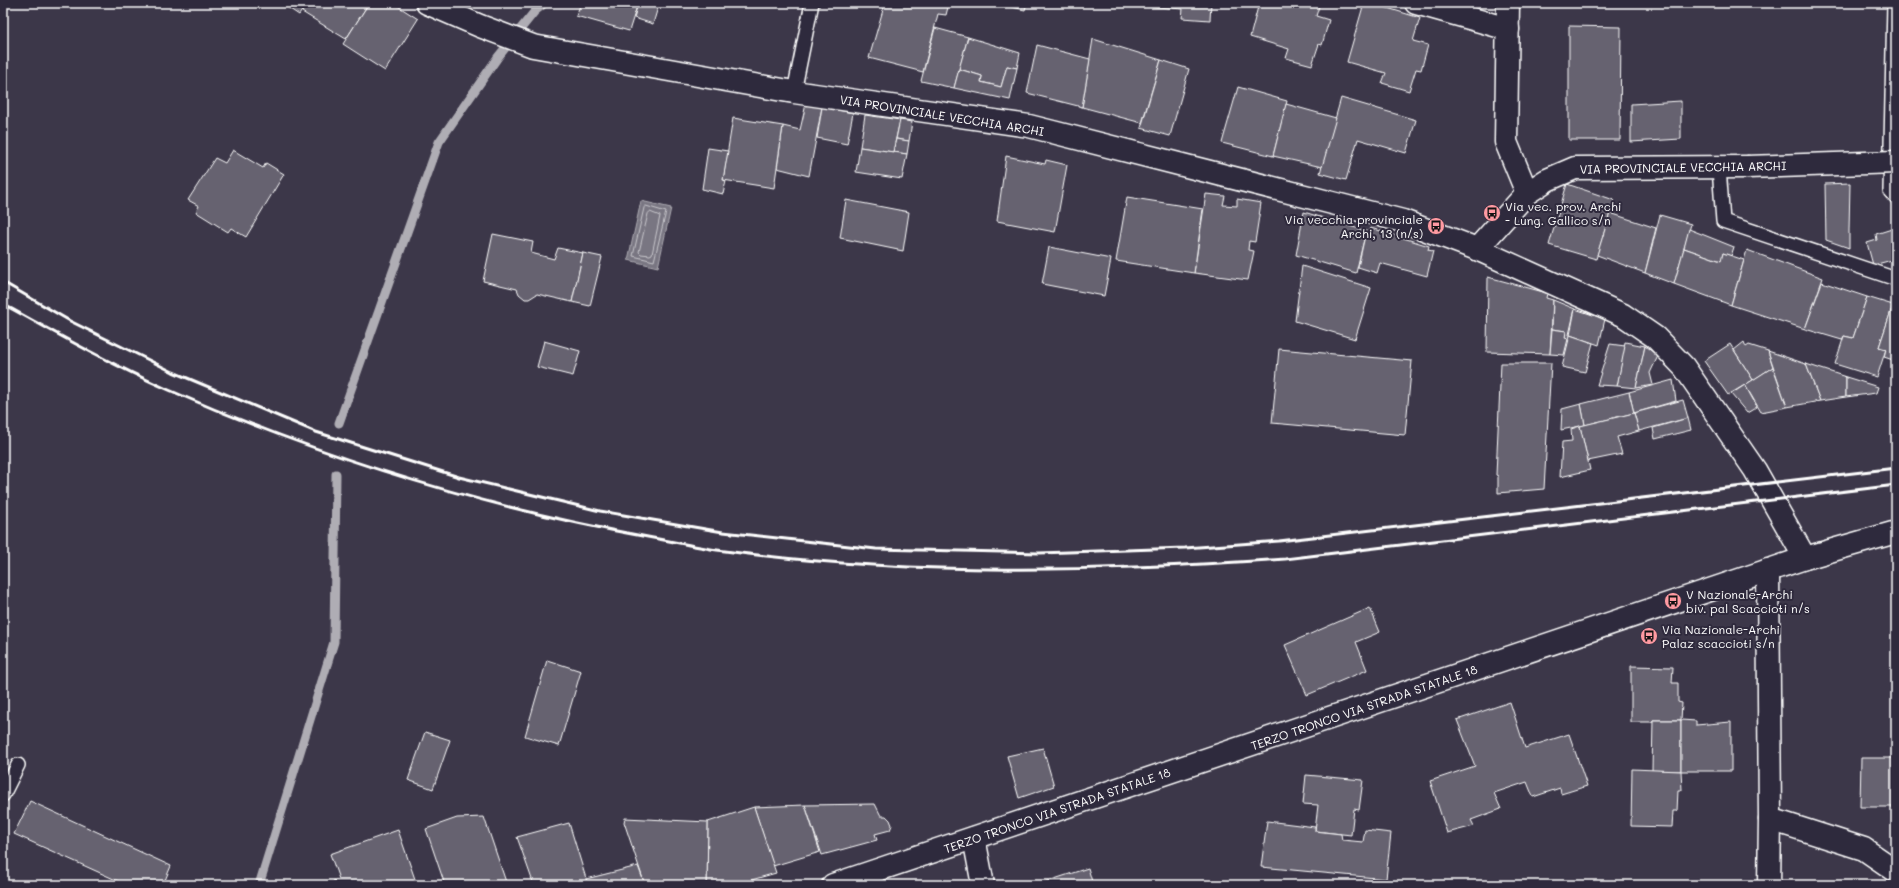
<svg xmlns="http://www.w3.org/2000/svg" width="1899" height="888" font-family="Mali,sans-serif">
<rect width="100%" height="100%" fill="#3c3749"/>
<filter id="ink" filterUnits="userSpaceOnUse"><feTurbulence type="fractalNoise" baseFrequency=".025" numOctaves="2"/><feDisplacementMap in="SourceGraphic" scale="8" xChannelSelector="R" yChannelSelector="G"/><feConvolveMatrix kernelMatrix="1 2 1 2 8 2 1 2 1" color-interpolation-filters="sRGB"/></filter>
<g filter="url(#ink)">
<path fill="#797682" stroke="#afadb4" d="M641,201L671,208L658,267L628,260Z"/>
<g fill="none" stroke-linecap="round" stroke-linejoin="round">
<g stroke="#c9c8cd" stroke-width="1">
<path d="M646,206L666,212L654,261L633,256L644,208Z"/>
<path d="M650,212L660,216L652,254L650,255L641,254L639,252L648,214Z"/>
</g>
<g stroke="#afadb4" stroke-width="9">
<path d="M339,423L439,142L498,57L535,11L545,3"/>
<path d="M259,885L334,642L336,474"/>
</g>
</g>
<g fill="#666270" stroke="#fff">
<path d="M281,3H307L299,15Z"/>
<path d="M307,3H369L346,39L302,12Z"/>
<path d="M369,3H393L418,19L385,71L343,44Z"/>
<path d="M581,3H638L629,31L576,16Z"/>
<path d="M638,3H648L658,7L653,24L634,18Z"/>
<path d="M885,3H949L946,15L938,14L923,72L869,58Z"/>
<path d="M994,3H1027L1025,10Z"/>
<path d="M1143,3H1211L1210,20L1182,18L1183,9L1143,6Z"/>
<path d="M1259,3H1320L1316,16L1329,20L1322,45L1319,44L1312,65L1286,58L1289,49L1250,37Z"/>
<path d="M1364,3H1371L1420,18L1413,41L1428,45L1421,70L1416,69L1409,91L1382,83L1386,73L1347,62Z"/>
<path d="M1569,26L1621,27L1620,140H1569Z"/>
<path d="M935,28L968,37L954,88L921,81Z"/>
<path d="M968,37L1020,53L1017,68L1007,66L1001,87L981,82L982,76L959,69Z"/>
<path d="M1093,39L1161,60L1142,123L1082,107Z"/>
<path d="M1037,45L1090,59L1082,107L1027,93Z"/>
<path d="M1161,60L1189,69L1170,136L1141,128Z"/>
<path d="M1007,66L1017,68L1010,100L954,88L959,69L982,76L981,82L1001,87Z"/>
<path d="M1238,87L1287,101L1273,156L1222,143Z"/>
<path d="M1341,98L1416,120L1406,153L1358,139L1346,180L1320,173Z"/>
<path d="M1681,101V139L1631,142V104Z"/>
<path d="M806,104L822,107L809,176L777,168L783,126L800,130Z"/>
<path d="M1286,104L1336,118L1322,167L1273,156Z"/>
<path d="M822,107L853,113L847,144L817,138Z"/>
<path d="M865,115L900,120L893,152L860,147Z"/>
<path d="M733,118L783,126L774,188L723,180Z"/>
<path d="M900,120L912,122L909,141L896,139Z"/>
<path d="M896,139L909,141L907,154L893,152Z"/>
<path d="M860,147L907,154L902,179L856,172Z"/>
<path d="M708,148L728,151L723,180L726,181L723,194L702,189Z"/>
<path d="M233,150L263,168L266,163L284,174L246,237L231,228L228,232L196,212L199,206L188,200L215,158L225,163Z"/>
<path d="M1006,156L1045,164L1046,160L1067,165L1055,232L997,221Z"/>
<path d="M1850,183L1849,230V248L1826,240L1825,184Z"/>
<path d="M1567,184L1614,200L1596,259L1549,245Z"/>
<path d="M1206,194L1225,196L1223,205L1237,206V199L1261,203L1255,242L1249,241L1248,250L1254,251L1248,280L1194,273Z"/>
<path d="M1127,197L1203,209L1194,273L1116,261Z"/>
<path d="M846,200L909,212L903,251L840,238Z"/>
<path d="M1304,212L1366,231L1356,273L1296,255Z"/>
<path d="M1610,213L1656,228L1645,273L1597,255Z"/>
<path d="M1660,215L1691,224L1674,284L1645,273Z"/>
<path d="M1371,228L1429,246L1428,250L1433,251L1427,276L1380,263L1377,273L1358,267L1366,231L1369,232Z"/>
<path d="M1895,228L1896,259L1873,265L1867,243L1877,240L1876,234Z"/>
<path d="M1689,229L1734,247L1731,256L1723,253L1721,261L1684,248Z"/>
<path d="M493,234L533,242L531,253L554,259L558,248L583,253L572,302L537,294L529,299H525L519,294L517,289L483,281Z"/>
<path d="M1049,247L1111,259L1104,296L1042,284Z"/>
<path d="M1684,248L1721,261L1723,253L1744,260L1731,305L1674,284Z"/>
<path d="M1747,250L1823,278L1805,329L1731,305Z"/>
<path d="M583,253L602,257L590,306L572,302Z"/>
<path d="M1302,266L1371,288L1355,339L1295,321Z"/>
<path d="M1488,277L1547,293L1546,298L1553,300L1550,354L1487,352Z"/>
<path d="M1822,282L1867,297L1853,338L1844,336L1842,340L1805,329Z"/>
<path d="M1867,297L1893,305L1879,347L1886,349L1877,377L1835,364L1844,336L1853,338Z"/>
<path d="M1553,300L1575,309L1568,339L1565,338L1566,331L1552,329Z"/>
<path d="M1893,305L1896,306V361L1884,357L1886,349L1879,347Z"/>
<path d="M1575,309L1605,319L1599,345L1570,335Z"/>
<path d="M1552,329L1566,331L1565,338L1568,339L1564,355L1550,354Z"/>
<path d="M1570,335L1593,343L1585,372L1562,367Z"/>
<path d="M544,341L580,351L573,376L537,367Z"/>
<path d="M1625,342L1645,346L1636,388L1617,386Z"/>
<path d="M1744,342L1746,347L1749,345L1768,351L1773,367L1753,380L1734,350Z"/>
<path d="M1610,344L1625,346L1617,386L1597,385Z"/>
<path d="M1730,344L1753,380L1728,395L1704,361Z"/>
<path d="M1645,346L1658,356L1650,373L1653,385L1636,388Z"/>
<path d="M1279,349L1412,361L1405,435L1272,423Z"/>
<path d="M1768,351L1806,364L1820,401L1787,407Z"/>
<path d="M1501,363H1551L1544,489L1498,493V476L1496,475Z"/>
<path d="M1806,364L1846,377V397L1820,401Z"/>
<path d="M1773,367L1787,407L1761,412L1745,385Z"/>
<path d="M1846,377L1878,387L1876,393L1846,397Z"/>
<path d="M1673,380L1676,401L1634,413L1629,392Z"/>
<path d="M1745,385L1757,407L1747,413L1731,394Z"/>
<path d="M1629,392L1634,413L1585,425L1581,404Z"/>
<path d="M1683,400L1688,418L1639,431L1634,413Z"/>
<path d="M1581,404L1585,425L1561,430L1562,409Z"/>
<path d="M1634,413L1639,431L1617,437L1622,454L1588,461L1580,426Z"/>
<path d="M1688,418L1691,430L1655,439L1653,428Z"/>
<path d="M1580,426L1590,470L1560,477L1562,442L1572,441L1571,429Z"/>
<path d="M1370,608L1380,632L1356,642L1367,670L1307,695L1285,645Z"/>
<path d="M547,660L581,671L559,746L525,736Z"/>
<path d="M1631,666L1673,667L1672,683H1678V702L1682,703L1681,720H1653L1652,722H1631Z"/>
<path d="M1510,702L1525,748L1569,734L1587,786L1561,794L1560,788L1533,797L1527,782L1494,793L1501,809L1471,820L1474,826L1447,833L1430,781L1475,766L1457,720Z"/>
<path d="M1653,720H1681V771H1652Z"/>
<path d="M1681,720L1696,721V725L1731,722V771H1681Z"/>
<path d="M425,732L450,740L433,789L408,780Z"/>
<path d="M1043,748L1054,786L1019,798L1007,756Z"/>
<path d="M1861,758H1896V807H1860Z"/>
<path d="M1632,769L1681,771L1682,790H1678L1677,811H1673L1672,827L1631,826Z"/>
<path d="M1306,775L1363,780L1359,810L1354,809L1351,835L1315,831L1318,805L1303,804Z"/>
<path d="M30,801L171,866L163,885H127L14,834Z"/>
<path d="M875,804L881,816H886L890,820L892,825L890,830L875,834L877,840L822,855L805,805Z"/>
<path d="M805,805L820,852L773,866L754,807Z"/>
<path d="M754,807L776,873L734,885H707L708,822Z"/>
<path d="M484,817L507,885H445L426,829L457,818Z"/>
<path d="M625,818L708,822L707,885H645L624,822Z"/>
<path d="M1267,821L1315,827V831L1341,834L1342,840L1363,842L1365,830L1391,833L1386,879L1261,867Z"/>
<path d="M569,823L588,885H534L517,837Z"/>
<path d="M398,830L417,885H334L333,881L339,879L330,854Z"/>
<path d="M638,866L645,885H588L586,879Z"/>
<path d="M1088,868L1093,885H1046L1045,882Z"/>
<path d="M945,882L946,885H935Z"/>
</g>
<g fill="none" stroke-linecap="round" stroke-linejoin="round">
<g stroke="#fff" stroke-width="16">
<g id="lane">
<path d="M1894,3L1890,191L1896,198"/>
<path d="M794,92L812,3"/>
<path d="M1719,168L1723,221L1896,279"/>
<path d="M3,795L18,765"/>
</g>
</g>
<g stroke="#fff" stroke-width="25">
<g id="street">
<path d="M1416,3L1508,29"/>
<path d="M1508,3L1506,142L1527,193"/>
<path d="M1768,570L1770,819L1769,885"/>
<path d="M1770,819L1864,849L1896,871"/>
<path d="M974,838L983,885"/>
</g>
</g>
<g stroke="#fff" stroke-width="25">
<g id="secondary">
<path d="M427,3L480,26L533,46L794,92L1029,126L1403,221L1477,249L1623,315L1655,337L1684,367L1755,470L1805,558"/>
<path d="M1477,249L1527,193L1547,180L1575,168L1747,167"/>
</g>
</g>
<g stroke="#fff" stroke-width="25">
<path id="primary" d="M833,885L1805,558L1896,532"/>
</g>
<use href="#lane" stroke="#2f2a3d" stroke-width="13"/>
<use href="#street" stroke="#2f2a3d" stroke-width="22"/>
<use href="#secondary" stroke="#2f2a3d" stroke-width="22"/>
<use href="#primary" stroke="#2f2a3d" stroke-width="22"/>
<g stroke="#fff" stroke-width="3">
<path d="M3,282L70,321L173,372L316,432L459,477L600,511L723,532L876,549L1039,553L1185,548L1279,541L1896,468"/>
<path d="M3,304C57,334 112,365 169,390C324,458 486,508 653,538C677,542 701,548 725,551C911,576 1099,572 1285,559L1896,485"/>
</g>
<g stroke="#fff" stroke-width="25" stroke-linecap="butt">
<path id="secondary-bridge" d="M1747,167L1896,162"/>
</g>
<use href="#secondary-bridge" stroke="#2f2a3d" stroke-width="22"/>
</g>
</g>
<defs>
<g id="bus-disc" transform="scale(0.9)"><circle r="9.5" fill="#ff9aa2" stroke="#2f2a3d"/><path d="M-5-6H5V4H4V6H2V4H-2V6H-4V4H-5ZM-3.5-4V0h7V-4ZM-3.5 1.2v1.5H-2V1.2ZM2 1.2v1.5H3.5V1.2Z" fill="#111"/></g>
</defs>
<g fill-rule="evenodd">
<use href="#bus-disc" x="1492" y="213"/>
<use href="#bus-disc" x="1436" y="226"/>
<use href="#bus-disc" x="1673" y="601"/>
<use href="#bus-disc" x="1649" y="636"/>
</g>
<g text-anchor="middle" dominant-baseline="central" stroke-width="4" stroke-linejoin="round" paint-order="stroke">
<g font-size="12" fill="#fff" stroke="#2f2a3d">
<text transform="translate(942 115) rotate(9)">VIA PROVINCIALE VECCHIA ARCHI</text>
<text transform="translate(1683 167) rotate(-1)">VIA PROVINCIALE VECCHIA ARCHI</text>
<text transform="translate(1364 707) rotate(-19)">TERZO TRONCO VIA STRADA STATALE 18</text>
<text transform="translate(1057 810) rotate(-19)">TERZO TRONCO VIA STRADA STATALE 18</text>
</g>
<g font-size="12" fill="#fff" stroke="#2f2a3d" text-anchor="start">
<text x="1505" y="206">Via vec. prov. Archi<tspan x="1505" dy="14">- Lung. Gallico s/n</tspan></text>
<text x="1423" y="219" text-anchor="end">Via vecchia provinciale<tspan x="1423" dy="14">Archi, 13 (n/s)</tspan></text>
<text x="1686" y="594">V Nazionale-Archi<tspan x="1686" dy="14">biv. pal Scaccioti n/s</tspan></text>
<text x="1662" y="629">Via Nazionale-Archi<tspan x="1662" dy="14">Palaz scaccioti s/n</tspan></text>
</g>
</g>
<rect width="1899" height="888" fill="none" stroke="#2f2a3d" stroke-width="16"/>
<rect x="8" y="8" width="1883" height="872" fill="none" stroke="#fff" stroke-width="1.5" filter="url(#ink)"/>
</svg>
